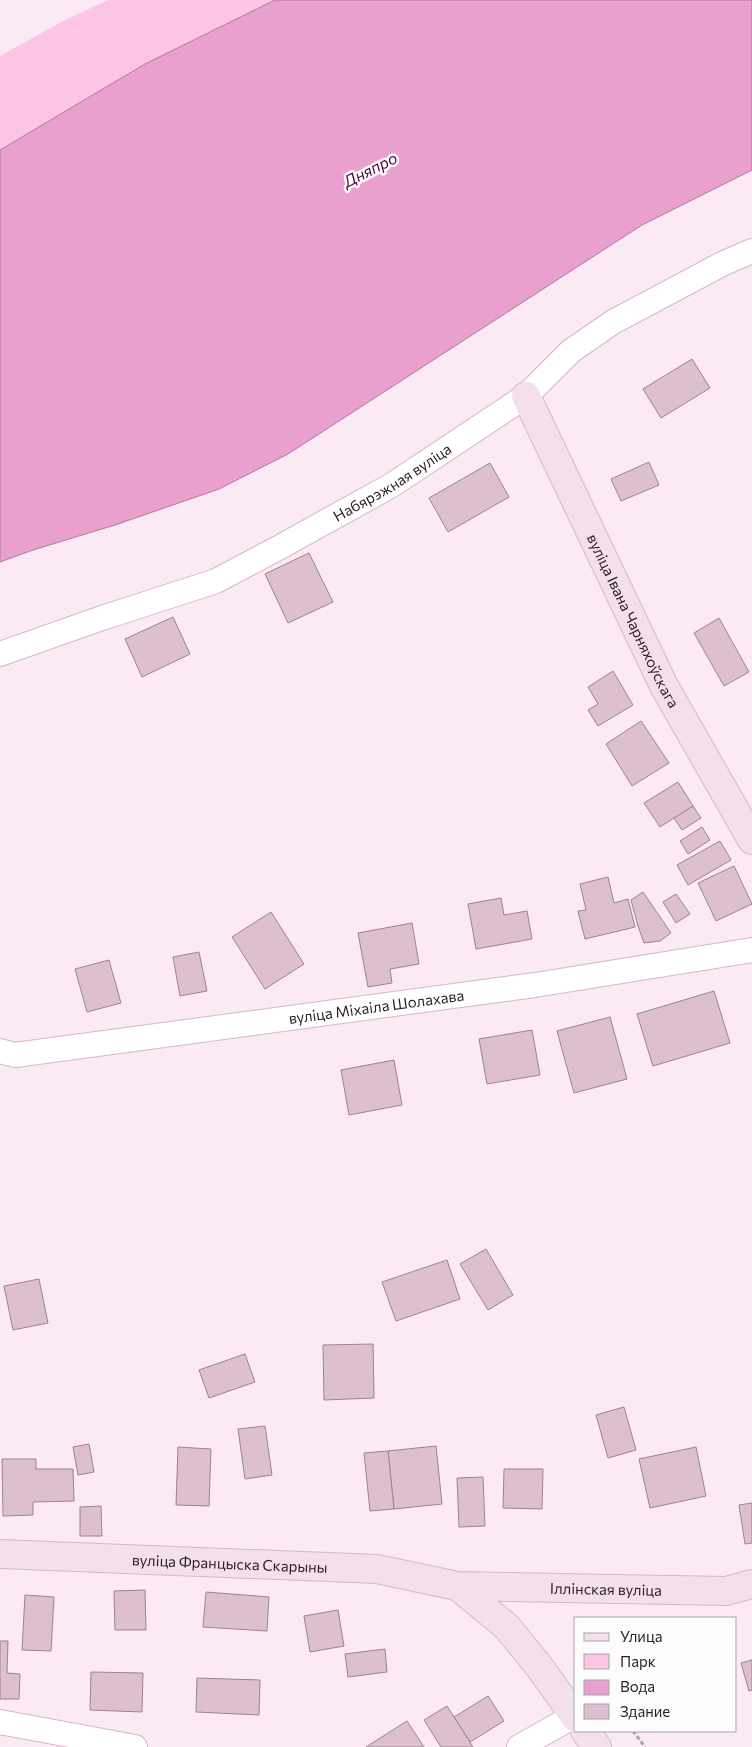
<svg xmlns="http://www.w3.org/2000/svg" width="752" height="1747" font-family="Commissioner,sans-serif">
<rect width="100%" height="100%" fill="#fbe9f3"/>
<path fill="#fcc5e6" d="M108,0H275L145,64L0,150V56L63,21Z"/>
<path fill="#eaa0ce" stroke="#b0799c" d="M275,0H752V170L642,225L288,454L219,489L115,525L33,550L0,562V150L145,64Z"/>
<g fill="#ddbfd0" stroke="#9e8292">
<path d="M692,359L710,388L661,418L643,389Z"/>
<path d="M649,462L659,485L621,501L611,479Z"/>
<path d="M490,463L509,497L448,532L429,498Z"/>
<path d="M309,553L333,602L288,623L265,574Z"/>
<path d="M173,617L190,654L142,677L125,639Z"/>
<path d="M719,618L749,672L724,686L694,633Z"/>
<path d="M613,671L633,705L598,726L588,710L598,704L588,687Z"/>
<path d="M641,721L669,763L632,786L606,744Z"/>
<path d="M678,782L693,806L660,827L644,803Z"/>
<path d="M693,806L701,818L682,830L674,818Z"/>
<path d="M702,827L710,840L688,854L680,841Z"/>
<path d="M720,841L731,860L688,885L677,865Z"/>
<path d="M734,866L752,904L716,921L698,883Z"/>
<path d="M608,877L614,903L628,899L635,927L585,939L578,911L586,910L580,884Z"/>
<path d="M643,892L671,933L660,941L644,943L638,926L631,900Z"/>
<path d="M676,894L690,914L676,923L663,902Z"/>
<path d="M501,898L504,915L527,911L532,939L476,949L468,904Z"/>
<path d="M271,912L304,964L265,989L232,937Z"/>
<path d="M412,923L419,964L390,969L392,983L368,987L358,933Z"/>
<path d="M199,952L207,991L180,996L173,957Z"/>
<path d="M109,960L121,1003L87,1012L75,969Z"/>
<path d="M714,991L730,1043L653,1066L637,1014Z"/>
<path d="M610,1017L627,1079L574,1093L557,1031Z"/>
<path d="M532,1030L540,1075L487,1084L479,1039Z"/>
<path d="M394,1060L402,1105L349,1115L341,1070Z"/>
<path d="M486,1249L513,1295L488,1310L460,1264Z"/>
<path d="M447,1260L460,1299L396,1321L382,1282Z"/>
<path d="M39,1279L48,1323L13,1330L4,1286Z"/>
<path d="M373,1344L374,1398L324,1400L323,1345Z"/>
<path d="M245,1354L255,1382L209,1398L199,1370Z"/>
<path d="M624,1407L636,1450L608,1458L596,1415Z"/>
<path d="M265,1426L272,1475L245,1479L238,1429Z"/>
<path d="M89,1444L94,1472L78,1475L73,1447Z"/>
<path d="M436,1446L442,1504L394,1509L388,1451Z"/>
<path d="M178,1447L211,1449L209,1506L176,1505Z"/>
<path d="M696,1447L706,1496L650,1508L639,1459Z"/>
<path d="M388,1451L394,1509L370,1511L364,1453Z"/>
<path d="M2,1459H36V1469H73L74,1501L33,1502V1515L3,1516Z"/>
<path d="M504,1469H543L542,1509L503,1508Z"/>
<path d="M483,1477L485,1526L459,1527L457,1478Z"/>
<path d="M752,1503V1543L745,1544L739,1505Z"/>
<path d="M101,1506L102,1536H80V1507Z"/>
<path d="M145,1590L146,1630H115L114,1591Z"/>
<path d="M206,1592L269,1597L267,1631L203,1627Z"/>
<path d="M25,1595L54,1597L51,1651L22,1650Z"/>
<path d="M338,1610L344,1646L310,1652L304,1616Z"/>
<path d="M0,1641H8L7,1673L20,1674L19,1699H0Z"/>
<path d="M385,1649L387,1672L348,1677L345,1654Z"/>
<path d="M752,1660V1690L749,1691L741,1663Z"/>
<path d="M91,1672L143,1673L142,1712L90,1710Z"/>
<path d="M197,1678L260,1680L259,1715L196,1712Z"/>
<path d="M488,1696L504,1721L470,1742L454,1717Z"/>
<path d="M447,1706L454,1717L473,1747H441L424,1720Z"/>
<path d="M407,1721L424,1747H366Z"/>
</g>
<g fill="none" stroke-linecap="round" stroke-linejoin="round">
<g stroke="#d4b7c8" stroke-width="26">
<g id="street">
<path id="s1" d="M0,654L102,618L216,581L280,547L392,485L526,396L571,351L613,322L724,263L752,251"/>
<path id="s2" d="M0,1051L15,1055L535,985L752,950"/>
<path d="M0,1722L135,1747"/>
<path d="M519,1747L574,1716"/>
</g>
</g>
<g stroke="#d4b7c8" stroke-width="30">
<g id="secondary">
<path id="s3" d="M526,396L664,686L752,840"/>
<path id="s4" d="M0,1554L377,1569L457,1586L726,1591L752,1584"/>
<path d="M457,1586L506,1626L538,1665L576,1718"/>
<path d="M585,1731L597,1747"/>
</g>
</g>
<path stroke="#ad9da6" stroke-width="3" stroke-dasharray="4 2.5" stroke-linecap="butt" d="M633,1731L645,1747"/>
<use href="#street" stroke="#fff" stroke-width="24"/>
<use href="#secondary" stroke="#f4e0ec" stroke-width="28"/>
</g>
<g text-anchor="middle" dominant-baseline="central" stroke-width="5" stroke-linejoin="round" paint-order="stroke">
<g font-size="15" fill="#2a1f26" stroke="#fcfcfc">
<text stroke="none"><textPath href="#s1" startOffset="430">Набярэжная вуліца</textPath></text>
<text stroke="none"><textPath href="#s3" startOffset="249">вуліца Івана Чарняхоўскага</textPath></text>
<text stroke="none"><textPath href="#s2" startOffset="380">вуліца Міхаіла Шолахава</textPath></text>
<text stroke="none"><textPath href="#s4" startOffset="230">вуліца Францыска Скарыны</textPath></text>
<text stroke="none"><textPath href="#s4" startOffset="608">Іллінская вуліца</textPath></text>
</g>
<g font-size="16" font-style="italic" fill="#4a0837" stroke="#fcfcfc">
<text transform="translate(370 169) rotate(-27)">Дняпро</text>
</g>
</g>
<rect x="574" y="1617" width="162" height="115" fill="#fcfcfc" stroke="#a8a4a6"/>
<rect x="584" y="1633" width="25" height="8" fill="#f4e0ec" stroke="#a8a4a6"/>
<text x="620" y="1642" font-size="15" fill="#2a1f26">Улица</text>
<rect x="584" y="1654" width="25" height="15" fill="#fcc5e6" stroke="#a8a4a6"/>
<text x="620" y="1667" font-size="15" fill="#2a1f26">Парк</text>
<rect x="584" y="1680" width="25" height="15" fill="#eaa0ce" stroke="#a8a4a6"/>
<text x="620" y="1692" font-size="15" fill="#2a1f26">Вода</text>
<rect x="584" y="1704" width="25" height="15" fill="#ddbfd0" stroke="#a8a4a6"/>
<text x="620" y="1717" font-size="15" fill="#2a1f26">Здание</text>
</svg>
